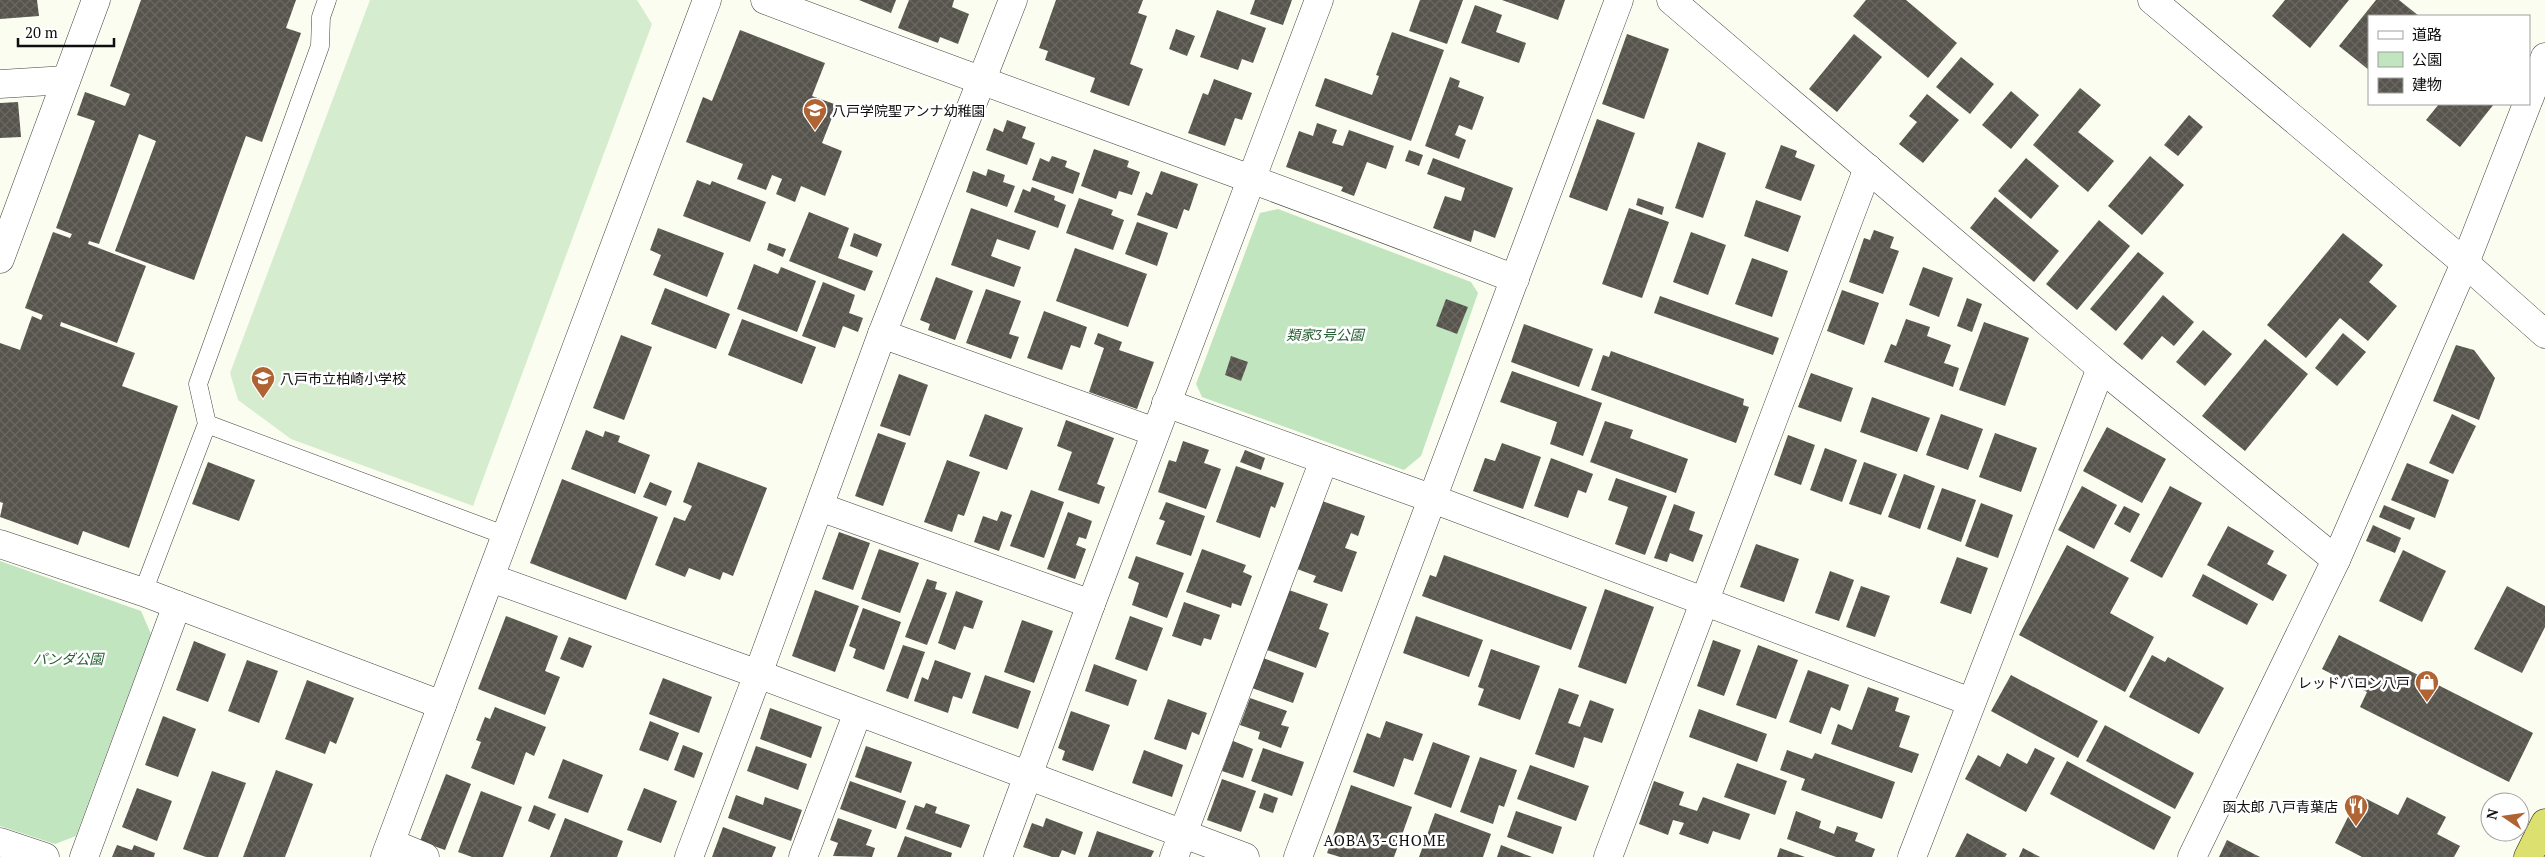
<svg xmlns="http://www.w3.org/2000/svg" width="2545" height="857" font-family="'PT Serif','Noto Sans JP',serif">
<defs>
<pattern id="building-cross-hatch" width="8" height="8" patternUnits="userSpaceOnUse" patternTransform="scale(1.25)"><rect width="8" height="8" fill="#56544c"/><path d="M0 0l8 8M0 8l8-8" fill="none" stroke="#696861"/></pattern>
</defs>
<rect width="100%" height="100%" fill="#fbfdf1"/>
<g fill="#c1e5be">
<path d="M1278,209L1471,282L1478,293L1421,456L1404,470L1202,397L1196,384L1260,213Z"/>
<path d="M0,561L141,611L151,634L76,836L55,844L0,826Z"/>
</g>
<path fill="#d5edce" d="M370,0H637L652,24L473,506L291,439L238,400L230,373Z"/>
<g fill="url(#building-cross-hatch)">
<path d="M0,0H37L39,16L0,19Z"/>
<path d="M141,0H296L286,28L301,33L262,142L246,136L194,280L115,251L156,141L139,134L99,244L89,241L88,244L146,266L117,343L61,322L60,326L135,353L122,386L178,406L129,548L83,531L78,545L0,517L3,503L0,502V343L20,350L32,316L41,320L43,315L25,308L53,232L70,238L72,234L56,228L95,121L77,115L85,92L125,106L130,94L110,86Z"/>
<path d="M859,0H896L891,13Z"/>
<path d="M909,0H954L952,7L969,14L958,44L940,37L938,43L898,28Z"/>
<path d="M1056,0H1143L1138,13L1147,16L1130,64L1143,69L1129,106L1090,92L1095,78L1045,60L1048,51L1039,48Z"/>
<path d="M1255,0H1292L1283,25L1250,14Z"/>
<path d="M1420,0H1463L1447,44L1409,31Z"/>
<path d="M1502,0H1565L1558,20Z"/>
<path d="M1866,0H1906L1957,43L1928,78L1853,16Z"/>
<path d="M2285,0H2349L2310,48L2272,16Z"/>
<path d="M2376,0H2399L2419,16H2369V70L2339,46Z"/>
<path d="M1475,5L1502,15L1496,32L1526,43L1519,63L1461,43Z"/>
<path d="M1217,10L1266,28L1253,63L1242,59L1238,70L1200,57Z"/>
<path d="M1176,29L1195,36L1187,56L1169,49Z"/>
<path d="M740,30L825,63L812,96L837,105L822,143L842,151L825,196L801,186L795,202L776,194L782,179L772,175L766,190L737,179L743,164L686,142L703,97L712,101Z"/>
<path d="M1392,32L1444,50L1411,141L1315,106L1325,78L1372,95L1379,76L1376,75Z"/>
<path d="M1627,34L1669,49L1644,119L1602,104Z"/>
<path d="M1854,34L1882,57L1837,112L1809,89Z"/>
<path d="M1961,57L1994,84L1970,114L1936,87Z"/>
<path d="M1450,77L1460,81L1458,87L1484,97L1472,130L1459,125L1455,135L1466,140L1459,159L1425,146Z"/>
<path d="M1214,79L1252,93L1242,120L1235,118L1225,146L1188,133L1203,93L1208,95Z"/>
<path d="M2080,88L2101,105L2078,132L2114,161L2088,192L2033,145Z"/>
<path d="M2011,91L2039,115L2011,149L1982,125Z"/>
<path d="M1927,94L1959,120L1923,163L1899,144L1917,122L1909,116Z"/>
<path d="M18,102L21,137L0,138V103Z"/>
<path d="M2439,104H2494L2460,147L2426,120Z"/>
<path d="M2189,115L2203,127L2178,156L2164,145Z"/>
<path d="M1597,119L1635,133L1607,211L1569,197Z"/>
<path d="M1007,120L1026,127L1022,138L1035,143L1027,165L986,150L994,128L1003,132Z"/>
<path d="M1317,123L1337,130L1332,143L1343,146L1349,130L1394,146L1386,169L1367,162L1354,196L1341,191L1343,187L1286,167L1299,131L1313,136Z"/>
<path d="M1698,142L1726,153L1703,218L1675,208Z"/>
<path d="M1781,145L1797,151L1795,157L1815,165L1801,201L1765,188Z"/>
<path d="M1094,149L1129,161L1127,167L1140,172L1132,195L1119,191L1116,199L1081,186Z"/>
<path d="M1409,150L1423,155L1419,166L1405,161Z"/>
<path d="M1052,156L1067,161L1065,167L1080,173L1073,194L1032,180L1040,158L1049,162Z"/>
<path d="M2150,156L2184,185L2142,235L2108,206Z"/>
<path d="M1433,158L1513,188L1495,238L1474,230L1471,242L1433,228L1445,196L1461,201L1465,188L1427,174Z"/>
<path d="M2026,158L2059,186L2031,219L1998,191Z"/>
<path d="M988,169L1005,175L1003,182L1015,186L1007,207L966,192L973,171L986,176Z"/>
<path d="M1161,171L1198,184L1189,211L1184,209L1177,229L1137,215L1146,192L1152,195Z"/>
<path d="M697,180L710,185L712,181L766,202L750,242L683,216Z"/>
<path d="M1032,187L1055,196L1054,200L1066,205L1058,228L1014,212L1023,189L1030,192Z"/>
<path d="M1995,197L2059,251L2034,282L1970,228Z"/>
<path d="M1079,198L1113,210L1111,215L1124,220L1113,250L1066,233Z"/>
<path d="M1638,198L1664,207L1662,215L1636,205Z"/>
<path d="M1756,200L1801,216L1788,252L1744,236Z"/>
<path d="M971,208L1036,231L1029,250L997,239L991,256L1021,267L1014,287L951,265Z"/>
<path d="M1629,208L1669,222L1642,298L1602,284Z"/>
<path d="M809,212L849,228L838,258L873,271L865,291L789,261Z"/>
<path d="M2099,220L2130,246L2077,310L2046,284Z"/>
<path d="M1137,222L1168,233L1157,266L1125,254Z"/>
<path d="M658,228L724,253L707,297L653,275L661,255L650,250Z"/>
<path d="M1874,230L1894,237L1890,248L1899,251L1883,294L1849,282L1864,238L1870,240Z"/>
<path d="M1691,232L1726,245L1708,295L1673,282Z"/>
<path d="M854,233L882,244L877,257L850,246Z"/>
<path d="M2343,233L2383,265L2369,282L2397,306L2368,341L2340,318L2306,358L2267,325Z"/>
<path d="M769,243L786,249L783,257L767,250Z"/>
<path d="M1075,248L1147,274L1128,327L1056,301Z"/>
<path d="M2138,252L2164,273L2116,331L2090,309Z"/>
<path d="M1752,258L1788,271L1772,317L1735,304Z"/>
<path d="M754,264L778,274L781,267L816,281L797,332L737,309Z"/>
<path d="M1923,267L1953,278L1939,317L1909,305Z"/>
<path d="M936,277L973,291L955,340L928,330L930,324L920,320Z"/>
<path d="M823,282L855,295L849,313L863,318L858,332L843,326L835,348L802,336Z"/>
<path d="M665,288L730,314L716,349L651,324Z"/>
<path d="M986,289L1021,301L1009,334L1019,337L1011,359L966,343Z"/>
<path d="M1842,290L1879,303L1864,345L1827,331Z"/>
<path d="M2163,295L2194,322L2174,346L2162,336L2142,360L2123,344Z"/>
<path d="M1660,296L1779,338L1773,355L1654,313Z"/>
<path d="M1967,298L1982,304L1972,332L1957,326Z"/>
<path d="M1446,299L1468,307L1457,334L1436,326Z"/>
<path d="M1044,311L1087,327L1080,348L1071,345L1062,370L1027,358Z"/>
<path d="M742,319L816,347L802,384L728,355Z"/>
<path d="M1906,319L1930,327L1927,336L1951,345L1944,363L1959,368L1953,387L1884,362L1891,344L1896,346Z"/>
<path d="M1984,322L2029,338L2005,406L1959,390Z"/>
<path d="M1524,324L1593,349L1579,387L1511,362Z"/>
<path d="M2203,330L2232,354L2205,386L2176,362Z"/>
<path d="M1098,333L1122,342L1119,350L1154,362L1137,409L1089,392L1104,348L1094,344Z"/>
<path d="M2343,333L2366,352L2337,386L2315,368Z"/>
<path d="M621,335L652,347L624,420L593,408Z"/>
<path d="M2265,339L2308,374L2245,451L2202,416Z"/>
<path d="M2456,345L2474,350L2495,378L2479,420L2433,401Z"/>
<path d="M1611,351L1744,399L1743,405L1749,407L1736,443L1591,390L1603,355L1609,357Z"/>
<path d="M1231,356L1248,362L1241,381L1225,375Z"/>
<path d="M1512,371L1602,403L1583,456L1550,444L1557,422L1500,402Z"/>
<path d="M1811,373L1853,388L1841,422L1798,407Z"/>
<path d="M899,374L928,385L910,436L880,426Z"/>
<path d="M1872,397L1930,418L1917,452L1860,432Z"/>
<path d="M985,414L1023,428L1007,470L969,456Z"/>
<path d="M1941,414L1983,429L1968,470L1926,455Z"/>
<path d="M2452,414L2476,426L2453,474L2429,463Z"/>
<path d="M1066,420L1114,438L1097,484L1105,487L1099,504L1058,490L1072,452L1057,446Z"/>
<path d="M1605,421L1633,430L1630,438L1688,459L1676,493L1590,462Z"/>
<path d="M2107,427L2166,459L2142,503L2083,471Z"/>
<path d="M586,430L603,437L605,431L620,436L618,442L650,455L635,494L571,469Z"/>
<path d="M878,433L906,443L883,506L855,496Z"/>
<path d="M1995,433L2037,448L2021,492L1979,477Z"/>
<path d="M1788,435L1815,445L1801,485L1774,475Z"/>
<path d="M1183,441L1209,450L1204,463L1221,469L1206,509L1158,492L1169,460L1176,462Z"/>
<path d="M1502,443L1541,457L1523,509L1473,491L1485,458L1495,461Z"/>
<path d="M1825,448L1857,460L1842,502L1810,490Z"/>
<path d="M1245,450L1265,458L1261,470L1240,462Z"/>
<path d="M1551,458L1593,474L1586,493L1578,490L1568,518L1534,506Z"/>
<path d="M947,460L980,472L964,516L958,514L952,532L924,522Z"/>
<path d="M208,462L255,480L239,521L192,504Z"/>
<path d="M698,462L767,488L733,576L723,572L720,580L689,568L685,577L655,565L674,517L685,521L692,506L683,502Z"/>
<path d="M1864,462L1897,474L1881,515L1849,504Z"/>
<path d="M2407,463L2449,480L2435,518L2391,500Z"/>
<path d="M1236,466L1284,483L1275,508L1271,506L1260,538L1216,522Z"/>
<path d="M1904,474L1935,486L1920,529L1888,517Z"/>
<path d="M1616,478L1667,496L1645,555L1615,544L1628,507L1608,500Z"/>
<path d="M562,479L658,517L626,600L530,563Z"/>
<path d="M650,482L672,491L666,506L643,497Z"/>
<path d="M2082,486L2117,505L2094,549L2058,530Z"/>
<path d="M2170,486L2202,503L2162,578L2130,561Z"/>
<path d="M1942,488L1976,500L1961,542L1927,529Z"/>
<path d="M1031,490L1064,502L1044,558L1010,546Z"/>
<path d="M1322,501L1365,516L1358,536L1351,533L1345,548L1357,552L1342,592L1313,582L1316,576L1297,569Z"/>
<path d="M1166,502L1205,516L1191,556L1156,544L1165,521L1159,519Z"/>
<path d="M1981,503L2013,515L1998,558L1965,546Z"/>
<path d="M1674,504L1695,512L1689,530L1703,535L1693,562L1670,553L1667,562L1654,558Z"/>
<path d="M2384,505L2415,518L2410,530L2379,517Z"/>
<path d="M2124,506L2140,514L2130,533L2114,524Z"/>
<path d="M1001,511L1012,515L999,551L974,542L983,516L997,521Z"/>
<path d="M1068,512L1092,521L1086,539L1079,537L1076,545L1086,549L1075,579L1047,569Z"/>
<path d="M2373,525L2401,538L2395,553L2366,541Z"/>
<path d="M2228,526L2274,551L2267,564L2287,575L2273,601L2207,565Z"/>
<path d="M839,532L870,543L853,590L822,579Z"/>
<path d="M1756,544L1799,559L1784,602L1740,587Z"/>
<path d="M2067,545L2129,578L2110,613L2154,637L2125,692L2019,635Z"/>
<path d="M879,549L919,563L900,613L861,599Z"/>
<path d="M1202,549L1246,565L1243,572L1252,576L1241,606L1232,603L1231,608L1186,592Z"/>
<path d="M2403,550L2446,571L2422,622L2379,601Z"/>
<path d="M1444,555L1587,607L1571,650L1422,596L1430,575L1436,577Z"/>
<path d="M1136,556L1184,573L1167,618L1132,605L1139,583L1128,578Z"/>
<path d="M1957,557L1988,568L1971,614L1940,603Z"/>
<path d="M1830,571L1854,580L1839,621L1815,613Z"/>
<path d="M2203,574L2258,604L2247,625L2192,596Z"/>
<path d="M927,579L937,582L935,589L947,593L927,645L905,637Z"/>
<path d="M1861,586L1890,596L1875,637L1846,627Z"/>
<path d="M2507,586L2545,606V627L2522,673L2474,649Z"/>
<path d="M1605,589L1654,607L1626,684L1578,667Z"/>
<path d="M815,590L859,606L835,672L792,656Z"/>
<path d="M1289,590L1328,604L1319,629L1329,633L1316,668L1267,650Z"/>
<path d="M956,591L983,601L973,629L964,626L955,650L938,643Z"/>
<path d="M1184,602L1220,615L1211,640L1204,638L1201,646L1172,636Z"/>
<path d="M863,608L901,622L884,670L853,658L856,649L849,646Z"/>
<path d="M506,616L558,636L545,671L560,677L545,715L478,689Z"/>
<path d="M1130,616L1163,628L1147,671L1115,659Z"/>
<path d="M1416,616L1483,640L1469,677L1403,653Z"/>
<path d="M1022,620L1053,631L1034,683L1004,672Z"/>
<path d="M2339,635L2533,733L2509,782L2360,707L2367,692L2322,669Z"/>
<path d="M569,637L592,646L583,668L560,659Z"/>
<path d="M1713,640L1741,650L1724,696L1697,686Z"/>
<path d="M194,641L226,654L208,702L176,690Z"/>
<path d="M903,645L925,652L908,699L886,691Z"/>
<path d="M1758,645L1798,660L1776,719L1736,705Z"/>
<path d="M1491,649L1540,666L1520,720L1478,705L1484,689L1478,687Z"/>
<path d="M2152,655L2165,662L2168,657L2224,688L2199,734L2129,697Z"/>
<path d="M1263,658L1304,673L1293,703L1252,688Z"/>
<path d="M247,660L278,671L259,723L228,711Z"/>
<path d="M935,660L971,673L962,699L953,696L948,713L914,701L922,677L928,680Z"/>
<path d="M1094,664L1137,680L1128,706L1085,691Z"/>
<path d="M1808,670L1849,685L1840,711L1831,707L1821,734L1789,722Z"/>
<path d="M985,675L1031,691L1018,729L972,713Z"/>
<path d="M2011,675L2098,721L2078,758L1991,711Z"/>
<path d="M663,678L712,697L699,733L649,714Z"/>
<path d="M307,680L354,698L336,744L330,741L325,754L285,739Z"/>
<path d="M1868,687L1899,698L1895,711L1910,716L1899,747L1919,754L1912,773L1831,744L1838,724L1852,730Z"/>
<path d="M1559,688L1579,695L1568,723L1580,727L1590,700L1614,709L1602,743L1584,737L1574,768L1535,754Z"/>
<path d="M1250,698L1287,711L1281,725L1289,727L1281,748L1258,739L1260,732L1240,725Z"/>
<path d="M1168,699L1207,713L1199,735L1192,732L1186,750L1154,739Z"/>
<path d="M495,707L546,727L534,756L526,752L514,785L471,768L481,742L476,740L485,717L490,719Z"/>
<path d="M770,708L822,727L811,758L760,739Z"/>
<path d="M1699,709L1767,734L1757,762L1689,737Z"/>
<path d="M1071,711L1110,725L1093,771L1062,760L1065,751L1058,748Z"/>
<path d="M163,716L196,729L178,777L145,765Z"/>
<path d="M650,721L679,733L668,761L639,750Z"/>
<path d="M1386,721L1423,734L1413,761L1404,758L1394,787L1353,772L1367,733L1380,738Z"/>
<path d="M2105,725L2194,773L2175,809L2086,761Z"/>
<path d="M1233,741L1253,749L1243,778L1222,771Z"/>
<path d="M1433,742L1470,756L1451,808L1414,794Z"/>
<path d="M683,745L703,753L694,778L674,770Z"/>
<path d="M756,746L807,764L798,790L747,771Z"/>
<path d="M866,746L912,762L901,793L855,777Z"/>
<path d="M1263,748L1304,762L1292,796L1251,781Z"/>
<path d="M2035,748L2055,758L2026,812L1965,779L1978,755L2000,767L2007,753L2027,764Z"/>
<path d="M1144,750L1183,765L1172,797L1132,783Z"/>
<path d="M1787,750L1812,759L1815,753L1895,782L1882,819L1801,790L1805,779L1780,770Z"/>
<path d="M1480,757L1517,770L1504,807L1499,805L1493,824L1460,812Z"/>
<path d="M563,759L603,775L588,813L548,798Z"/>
<path d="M2067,761L2171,817L2154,850L2050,794Z"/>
<path d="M1737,763L1787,781L1775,815L1724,797Z"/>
<path d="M1530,765L1589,786L1576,821L1517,799Z"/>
<path d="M276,770L313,784L285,857H243Z"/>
<path d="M212,771L246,783L218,857H206L183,849Z"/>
<path d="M446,774L471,784L445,850L420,841Z"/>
<path d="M1222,779L1256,791L1241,832L1207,820Z"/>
<path d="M850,781L906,801L896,829L840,809Z"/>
<path d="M1654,781L1684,792L1679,805L1697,811L1703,797L1750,814L1740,840L1713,831L1708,844L1679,834L1684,823L1673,820L1668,835L1639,824Z"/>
<path d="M1351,785L1412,807L1394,857H1340L1327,853Z"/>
<path d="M137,788L172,801L157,841L122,827Z"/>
<path d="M644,788L677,801L661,843L627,830Z"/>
<path d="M481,791L522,807L503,857H472L458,852Z"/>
<path d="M1264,793L1278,798L1273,813L1259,808Z"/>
<path d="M736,795L763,805L765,797L802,810L791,841L728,818Z"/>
<path d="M2359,795L2398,815L2407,797L2446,817L2437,834L2460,846L2454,857H2362L2335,843Z"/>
<path d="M926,803L937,807L935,813L970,825L961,848L906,829L915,805L924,808Z"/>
<path d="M534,805L556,814L549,830L528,821Z"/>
<path d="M1516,811L1562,827L1553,854L1507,837Z"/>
<path d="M1796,811L1821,821L1819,828L1834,834L1837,826L1858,833L1855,841L1875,849L1872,857H1836L1787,839Z"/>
<path d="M1435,813L1491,834L1483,857H1419Z"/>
<path d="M565,818L623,841L617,857H550Z"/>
<path d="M838,818L872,830L866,845L875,848L872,857L833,856L838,843L830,840Z"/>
<path d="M1046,818L1083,832L1075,855L1062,850L1059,857H1052L1023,847L1032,823L1043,827Z"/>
<path d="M723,827L776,847L772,857H712Z"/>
<path d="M1097,831L1154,851L1151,857H1088Z"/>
<path d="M1967,833L2007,854L2005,857H1955Z"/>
<path d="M905,836L952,853L951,857H897Z"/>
<path d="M2227,840L2260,857H2219Z"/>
<path d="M117,845L132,850L134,845L155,853L154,857H112Z"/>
<path d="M1501,845L1532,857H1497Z"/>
<path d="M1780,848L1805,857H1777Z"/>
<path d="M2023,848L2040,857H2019Z"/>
</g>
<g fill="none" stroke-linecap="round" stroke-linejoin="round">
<g stroke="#414141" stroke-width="19">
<g id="service">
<path d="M207,424L507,536"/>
<path d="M143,592L207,424L198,384L320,46L321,17L327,0"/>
</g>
</g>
<g stroke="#414141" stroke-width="29">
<g id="minor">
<path d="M765,0C1014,95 1266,181 1515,279"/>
<path d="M1671,0L2101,368L2336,560"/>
<path d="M0,84L66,80"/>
<path d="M0,259L96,0"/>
<path d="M882,334L1155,432"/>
<path d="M1166,403L1433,499L1971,702"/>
<path d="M820,507L1091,604"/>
<path d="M0,544L143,592L442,705"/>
<path d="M491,578L758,674L1245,857"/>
<path d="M0,842L45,857"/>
<path d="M391,843L425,857"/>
<path d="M84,857L177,605"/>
<path d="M689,857L758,674L882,334L1013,0"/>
<path d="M803,857L858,712"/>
<path d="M998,857L1091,604L1319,0"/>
<path d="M1174,857L1324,460"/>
<path d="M1298,857L1619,0"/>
<path d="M1608,857L1868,168"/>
<path d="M1912,857L2101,368"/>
</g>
</g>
<g stroke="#414141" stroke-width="29">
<g id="tertiary">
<path d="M2152,0L2465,263L2545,334"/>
<path d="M2529,99L2545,57"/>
<path d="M385,857L707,0"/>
<path d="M2192,857L2336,560L2465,263L2527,104"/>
</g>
</g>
<g stroke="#1f1f1f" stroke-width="29">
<path id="trunk" d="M2528,857L2545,823"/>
</g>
<use href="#service" stroke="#fff" stroke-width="18"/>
<use href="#minor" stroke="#fff" stroke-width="28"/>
<use href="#tertiary" stroke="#fff" stroke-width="28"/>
<use href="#trunk" stroke="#dce06e" stroke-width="28"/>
</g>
<defs>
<g id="school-pin" transform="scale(1.25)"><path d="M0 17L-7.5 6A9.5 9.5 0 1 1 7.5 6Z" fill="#b06434" stroke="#fff"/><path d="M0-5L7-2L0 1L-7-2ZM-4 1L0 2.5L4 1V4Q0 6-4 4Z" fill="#fff"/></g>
<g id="shop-pin" transform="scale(1.25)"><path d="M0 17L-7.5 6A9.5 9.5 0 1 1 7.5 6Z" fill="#b06434" stroke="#fff"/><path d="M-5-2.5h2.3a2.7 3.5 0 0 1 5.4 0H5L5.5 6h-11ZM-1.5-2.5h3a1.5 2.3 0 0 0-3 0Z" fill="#fff"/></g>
<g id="restaurant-pin" transform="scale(1.25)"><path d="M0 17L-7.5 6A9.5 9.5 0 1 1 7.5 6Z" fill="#b06434" stroke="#fff"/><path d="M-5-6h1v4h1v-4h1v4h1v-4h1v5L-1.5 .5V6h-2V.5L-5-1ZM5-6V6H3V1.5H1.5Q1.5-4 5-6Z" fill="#fff"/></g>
</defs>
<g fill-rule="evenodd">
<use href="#school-pin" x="815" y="110"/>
<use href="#school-pin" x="263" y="378"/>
<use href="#shop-pin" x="2427" y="682"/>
<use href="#restaurant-pin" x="2356" y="806"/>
</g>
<g text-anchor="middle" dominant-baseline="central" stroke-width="5" stroke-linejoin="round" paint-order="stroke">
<g font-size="14" fill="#0e0e0e" stroke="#fff" text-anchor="start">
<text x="832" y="110">八戸学院聖アンナ幼稚園</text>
<text x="280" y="378">八戸市立柏崎小学校</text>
<text x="2410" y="682" text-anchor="end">レッドバロン八戸</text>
<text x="2338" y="806" text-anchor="end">函太郎 八戸青葉店</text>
</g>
<g font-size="14" font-style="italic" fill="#256032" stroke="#fff">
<text x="1325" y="334">類家3号公園</text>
<text x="68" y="658">パンダ公園</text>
</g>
<g font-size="15" letter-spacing="1" fill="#0e0e0e" stroke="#fff">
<text x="1385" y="840">AOBA 3-CHOME</text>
</g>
</g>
<rect x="2368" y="15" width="162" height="90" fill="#ffffff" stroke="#9f9f9f"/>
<rect x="2378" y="31" width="25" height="8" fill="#ffffff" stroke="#9f9f9f"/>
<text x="2412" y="40" font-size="15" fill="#0e0e0e">道路</text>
<rect x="2378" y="52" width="25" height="15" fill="#c1e5be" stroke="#9f9f9f"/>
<text x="2412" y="65" font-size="15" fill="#0e0e0e">公園</text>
<rect x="2378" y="78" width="25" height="15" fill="url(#building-cross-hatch)" stroke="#9f9f9f"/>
<text x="2412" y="90" font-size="15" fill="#0e0e0e">建物</text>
<g transform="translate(2505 817) rotate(283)"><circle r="24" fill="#ffffff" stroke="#9f9f9f"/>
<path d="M0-4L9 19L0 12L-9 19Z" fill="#b06434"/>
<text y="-8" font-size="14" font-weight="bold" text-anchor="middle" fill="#0e0e0e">N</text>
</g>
<path d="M18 38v8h96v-8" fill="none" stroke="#0e0e0e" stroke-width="2.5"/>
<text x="25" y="38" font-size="15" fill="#0e0e0e" stroke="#ffffff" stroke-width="4" paint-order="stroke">20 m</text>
</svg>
